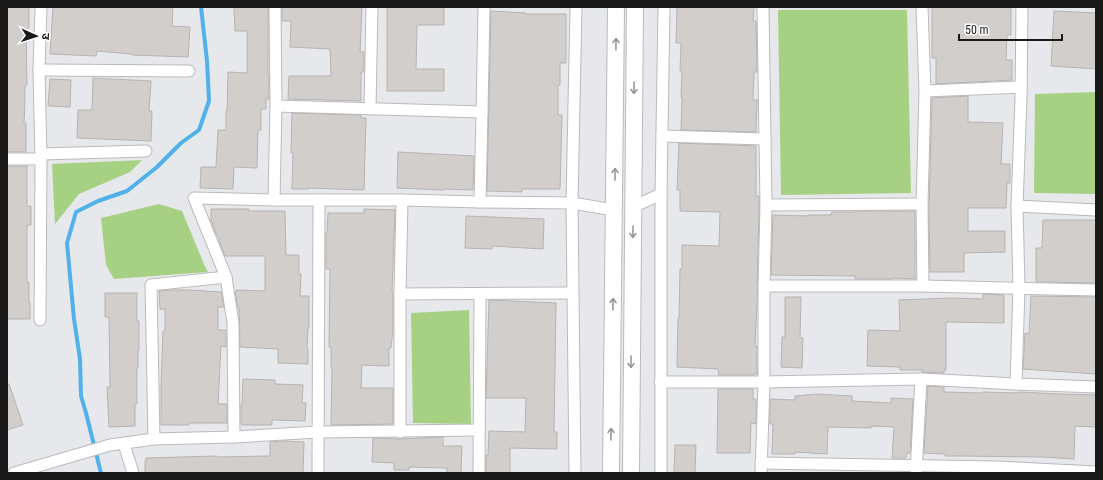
<svg xmlns="http://www.w3.org/2000/svg" width="1103" height="480" font-family="'Roboto Condensed','Noto Sans Devanagari',sans-serif">
<rect width="100%" height="100%" fill="#e7e8ec"/>
<g fill="#a6d183">
<path d="M778,10H907L911,193L781,195Z"/>
<path d="M1096,92V194L1034,193L1035,94Z"/>
<path d="M142,160L130,172L79,194L55,224L52,164Z"/>
<path d="M159,204L182,211L206,269L208,272L114,279L106,265L101,218Z"/>
<path d="M469,310L471,424L413,423L411,313Z"/>
</g>
<g fill="none" stroke-linecap="round" stroke-linejoin="round">
<path stroke="#50b1eb" stroke-width="4" d="M101,473L86,413L81,396L80,359L74,319L67,243L76,212L98,201L127,191L157,167L181,143L199,130L209,101L207,61L201,7"/>
</g>
<g fill="#d2cecb" stroke="#b6b3b0">
<path d="M7,7H29V28L26,29L27,85H25V102L24,123H26V152H7Z"/>
<path d="M53,7H173L172,26L190,27L188,57L132,55V54L97,51L96,56L50,54Z"/>
<path d="M234,7H268V76H269V99H266V109H261V130H258L257,168L234,167L233,189L200,188L201,167H216L218,130H226V111H227L228,72L247,73V31H235Z"/>
<path d="M282,7H362L360,52H364V72H361V101L288,99L289,76H331L330,49L290,47L291,21H282Z"/>
<path d="M387,7H444V25H417L416,69H444V91H387Z"/>
<path d="M677,7H754L753,21H756L757,72H754L753,100H757L756,132L681,130L682,97H681L682,71H680L681,43H676Z"/>
<path d="M932,7H1011V35H1007L1006,60H1012V80L936,84V58H932Z"/>
<path d="M491,11L526,13V14H566V63H560V85H558V115H562L560,189H522V192L487,191Z"/>
<path d="M1054,11L1096,13V69L1051,66Z"/>
<path d="M93,78L151,81L149,111H152L151,141L77,138L78,110H92Z"/>
<path d="M50,79L71,80L70,107L48,106Z"/>
<path d="M968,96V122L1003,123L1001,164H1010V183H1007L1006,208H968V231H1005V252L964,253V272H930L929,209L932,98Z"/>
<path d="M292,113L361,115V118H366L364,190L309,188V189H292L293,153H291Z"/>
<path d="M679,143L756,146V196H759V205L757,302L755,346H757V374H754V375H719L718,369L677,367L678,318H679L680,269H682V245L719,246L720,212L680,211V190H677Z"/>
<path d="M398,152L474,156L473,190L444,189V190L397,188Z"/>
<path d="M7,166H27V206H31V225H27V282H29V303H30V319H7Z"/>
<path d="M211,209H249V211H285L286,255H299V274H301L300,296H309V328H308L307,349H308V364L278,363V349L240,347L239,308H238L235,292H236V290L265,291V256H225L219,240V236H217L211,220Z"/>
<path d="M364,209L395,210L392,291L393,292V330L391,348H389V366L362,365L361,388H393V424L331,425L332,367H331V347H329L330,269H326V233H327L328,213H364Z"/>
<path d="M854,211H915V279L893,278V279H855V276L771,275L773,215L808,216V215H831L832,212H854Z"/>
<path d="M466,216L544,219L543,249L492,246V249L465,248Z"/>
<path d="M1043,220H1096V283L1036,282V248H1042Z"/>
<path d="M168,290H189L221,292L224,307H218V330H226V347L221,346L218,404H227V423H189V425H161V386L163,331H165V309H160L159,291Z"/>
<path d="M105,293H137V321H139V350H138V368H137V404H135V426L109,427L107,387H110L109,317H105Z"/>
<path d="M983,294L1004,295V323L946,322V370H944V373L922,372V370H900V367L867,366L868,330L900,331L899,300L952,298L983,299Z"/>
<path d="M1031,296L1096,297V374L1023,369L1025,333L1029,334Z"/>
<path d="M785,297H801L800,338H803L802,368L781,367L782,337H785Z"/>
<path d="M489,300L556,303L554,432H557V449L510,448V473H486V455H488L489,431L525,432L526,398H486Z"/>
<path d="M243,379L275,380V384L303,385L302,403H306L305,421L272,420V425H242V424H241V404H242Z"/>
<path d="M7,384H9L23,425L7,430Z"/>
<path d="M928,386L944,387V392L982,393V392L1019,393V392L1061,394L1096,395V427L1075,426L1074,459L1043,457L961,456H945V454L924,453Z"/>
<path d="M718,389H753V399H756V424L751,423L750,453H717Z"/>
<path d="M817,394L852,396V401L891,403V398L913,399L910,453H907L906,458H892L894,427L871,426V428L828,427L827,454L795,452V454H772L773,424H770V399L795,400V396Z"/>
<path d="M443,437V446H462L461,473H447V468L409,467V470H394V463L372,462L373,438L400,439Z"/>
<path d="M284,441L304,442L303,473H145V461H146V458L217,456V457L270,456V442Z"/>
<path d="M675,445H696L695,473H674Z"/>
</g>
<g fill="none" stroke-linecap="round" stroke-linejoin="round">
<g stroke="#bababe" stroke-width="13">
<g id="street">
<path d="M922,7L925,91L922,204L923,286"/>
<path d="M39,70L189,71"/>
<path d="M925,91L1021,87"/>
<path d="M276,106L482,112"/>
<path d="M370,109L372,7"/>
<path d="M662,136L765,139"/>
<path d="M41,154L146,151"/>
<path d="M7,159H41"/>
<path d="M274,200L276,106L275,7"/>
<path d="M480,202L482,112L484,7"/>
<path d="M766,205L922,204"/>
<path d="M1017,206L1096,210"/>
<path d="M633,207L661,194"/>
<path d="M764,286H923L1096,290"/>
<path d="M400,294L572,293"/>
<path d="M40,320L41,159L39,70L41,7"/>
<path d="M660,382H764L921,379L1016,384L1096,387"/>
<path d="M1016,384L1019,287L1017,206L1021,99L1022,7"/>
<path d="M400,432V294L402,200"/>
<path d="M234,437L233,323L226,277L194,198L274,200H402L480,202L572,203L614,210"/>
<path d="M154,439L151,285L226,277"/>
<path d="M124,444L133,473"/>
<path d="M761,463L996,467L1096,472"/>
<path d="M916,472L921,379"/>
<path d="M14,473L110,445L154,439L234,437L318,432L478,430"/>
<path d="M318,473L319,200"/>
<path d="M479,473L480,294"/>
<path d="M575,473L572,203L576,7"/>
<path d="M661,473V194L664,7"/>
<path d="M761,473L764,382V286L766,205L763,7"/>
</g>
</g>
<g stroke="#bababe" stroke-width="18">
<g id="secondary">
<path d="M611,473L616,7"/>
<path d="M631,473L635,7"/>
</g>
</g>
<use href="#street" stroke="#fff" stroke-width="11"/>
<use href="#secondary" stroke="#fff" stroke-width="16"/>
</g>
<defs><path id="oneway-shaft" d="M-6 0H5M1.5-3L5.5 0L1.5 3" fill="none" stroke-width="1.6" stroke-linecap="round" stroke-linejoin="round"/></defs>
<g stroke="#989898">
<use href="#oneway-shaft" transform="translate(616 44) rotate(-89)"/>
<use href="#oneway-shaft" transform="translate(634 88) rotate(91)"/>
<use href="#oneway-shaft" transform="translate(615 174) rotate(-90)"/>
<use href="#oneway-shaft" transform="translate(633 232) rotate(91)"/>
<use href="#oneway-shaft" transform="translate(613 304) rotate(-89)"/>
<use href="#oneway-shaft" transform="translate(631 362) rotate(90)"/>
<use href="#oneway-shaft" transform="translate(611 434) rotate(-89)"/>
</g>
<rect width="1103" height="480" fill="none" stroke="#19191a" stroke-width="16"/>
<g transform="translate(36 36) rotate(93)" stroke="#ffffff" stroke-width="3" paint-order="stroke">
<path d="M0-3L7 15L0 10L-7 15Z" fill="#19191a"/>
<text y="-6" font-size="11" font-weight="bold" text-anchor="middle" fill="#19191a">उ</text>
</g>
<path d="M959 34v6h103v-6" fill="none" stroke="#19191a" stroke-width="2"/>
<text x="965" y="34" font-size="12" fill="#19191a" stroke="#ffffff" stroke-width="3" paint-order="stroke">50 m</text>
</svg>
